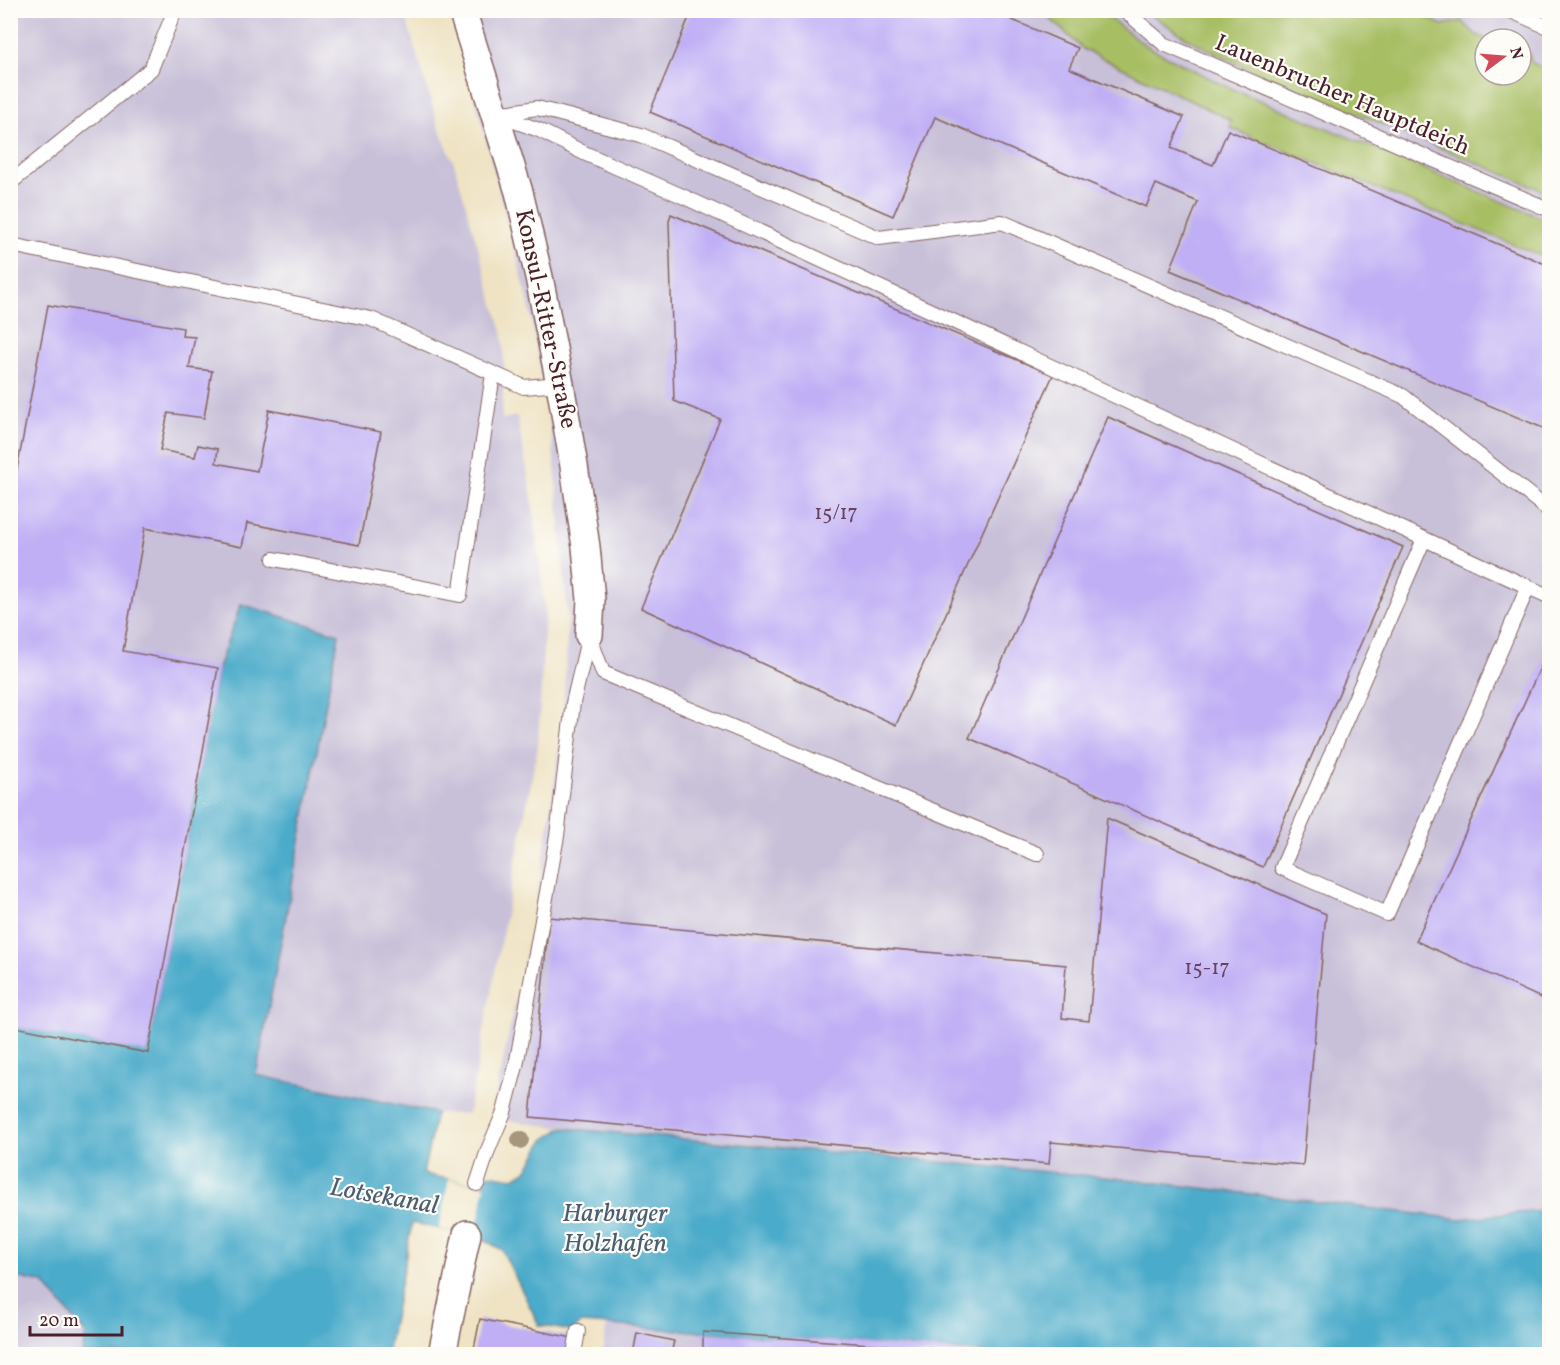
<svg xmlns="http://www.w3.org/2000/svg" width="1560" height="1365" font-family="Vollkorn,serif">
<rect width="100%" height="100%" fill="#fdfcf7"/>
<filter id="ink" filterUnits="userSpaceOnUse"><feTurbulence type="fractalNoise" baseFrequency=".0167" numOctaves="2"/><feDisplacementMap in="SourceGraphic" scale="12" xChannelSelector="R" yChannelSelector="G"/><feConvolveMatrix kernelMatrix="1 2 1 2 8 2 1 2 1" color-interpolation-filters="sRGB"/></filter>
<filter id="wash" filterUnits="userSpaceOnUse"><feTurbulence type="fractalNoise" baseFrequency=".008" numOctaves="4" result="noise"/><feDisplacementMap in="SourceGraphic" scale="24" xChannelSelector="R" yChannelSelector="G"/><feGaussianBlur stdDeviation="1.35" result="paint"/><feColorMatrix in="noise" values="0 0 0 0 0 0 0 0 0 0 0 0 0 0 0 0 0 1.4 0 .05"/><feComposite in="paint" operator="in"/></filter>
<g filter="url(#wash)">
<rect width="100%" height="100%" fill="#efe3c4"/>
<g fill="#c8bfd8" fill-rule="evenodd">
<path d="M10,11H404L439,128L454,163L503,335L504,364L502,419L517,416L531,491L545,612L538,746L468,1114L436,1113L256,1075L339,634L241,604L218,668L148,1053L11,1026Z"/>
<path d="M452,11H1549V1210L1460,1219L1125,1179L562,1128L491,1118L539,889L562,730L568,621L553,446L528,300ZM1485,39H1521V75H1485Z"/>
<path d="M11,1276L44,1283L86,1335L82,1354H11Z"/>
<path d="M607,1325L1003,1354H602Z"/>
</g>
<g fill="#a7be64" stroke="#786e48" stroke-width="1.5">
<path d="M1410,10L1442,25L1462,21L1475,34L1486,39L1485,75H1521V50L1528,51L1532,63L1549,70V193L1236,63L1190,40L1145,11Z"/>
<path d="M1042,11H1100L1147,46L1221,84L1549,221V259L1230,128L1231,120L1083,49Z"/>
</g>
<path fill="#4babca" stroke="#4a657a" stroke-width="1.5" d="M241,604L339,634L256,1075L436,1113L423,1174L484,1186L488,1174L514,1178L527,1170L544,1140L562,1128L1125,1179L1460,1219L1549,1210V1354H1003L582,1323L571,1331L539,1325L502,1250L480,1237L412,1223L387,1354H82L86,1334L44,1283L11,1276V1026L148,1052L218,668Z"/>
<path fill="#efe3c4" d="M449,1179L485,1186L475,1236L439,1229Z"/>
<g id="blocks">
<g fill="#c0aff5">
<path d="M692,10H989L1078,48L1069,68L1184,117L1171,148L1213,165L1228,130L1550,266V431L1170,270L1198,202L1156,184L1146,207L935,117L893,216L650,112Z"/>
<path d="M671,214L1053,375L896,725L641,608L720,419L674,401L669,221Z"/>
<path d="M48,305L183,328L182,336L195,337L189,368L212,371L204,418L168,413L160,450L195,457L198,445L218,449L216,463L257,471L269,410L381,432L359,545L247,523L242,547L145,528L123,651L218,668L148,1053L10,1026V506Z"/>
<path d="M1108,417L1403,547L1263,867L969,738Z"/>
<path d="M1550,646V1002L1416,941Z"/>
<path d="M1107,818L1326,914L1303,1165L1051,1142L1049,1164L530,1117L549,917L1066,965L1062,1018L1089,1021Z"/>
<path d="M480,1319L573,1338L569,1354H473Z"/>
<path d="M703,1332L951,1350L950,1354H703Z"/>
<path d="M637,1333L674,1341L671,1354H633Z"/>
</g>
</g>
</g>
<g filter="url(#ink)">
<use href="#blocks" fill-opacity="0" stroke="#846461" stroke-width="1.5"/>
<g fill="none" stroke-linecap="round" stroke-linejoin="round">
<g stroke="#846461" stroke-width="16">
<g id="lane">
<path d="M1124,10L1164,44L1550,210"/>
<path d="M1509,10L1550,28"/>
<path d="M495,114L539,130L584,153L680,195L1550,597"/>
<path d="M497,114L537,108L641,135L879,238L1002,222L1403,396L1550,511"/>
<path d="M10,183L151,69L175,10"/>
<path d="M11,245L371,319L524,387L560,384"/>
<path d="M1424,539L1282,868L1387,914L1528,587"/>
<path d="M274,559L460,595L493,374"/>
<path d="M589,635L603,673L1037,854"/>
<path d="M477,1184L488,1150L504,1112L516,1066L557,836L573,703L589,635"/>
<path d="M574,1354L578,1331"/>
</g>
</g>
<g stroke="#846461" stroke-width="30">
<g id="street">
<path d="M462,10L519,192L539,277L560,384L574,466L586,547L591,600L589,635"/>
<path d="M442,1354L467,1234"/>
</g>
</g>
<use href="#lane" stroke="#fff" stroke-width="14"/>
<use href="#street" stroke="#fff" stroke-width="27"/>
</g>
<circle fill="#a6967b" cx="520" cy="1140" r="9"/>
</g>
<g text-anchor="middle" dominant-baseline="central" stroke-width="4.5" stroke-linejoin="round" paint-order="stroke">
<g font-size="21" fill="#68435e">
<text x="836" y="513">15/17</text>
<text x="1207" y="968">15-17</text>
</g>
<g font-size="24" fill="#4a1f2b" stroke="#fdfcf7">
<text transform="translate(1342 96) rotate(23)">Lauenbrucher Hauptdeich</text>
<text transform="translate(545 319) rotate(78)">Konsul-Ritter-Straße</text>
</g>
<g font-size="26" font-style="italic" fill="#4a5e73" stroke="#fdfcf7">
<text transform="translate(384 1197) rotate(10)">Lotsekanal</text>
<text x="615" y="1214">Harburger<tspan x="615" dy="30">Holzhafen</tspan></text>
</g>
</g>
<rect width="1560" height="1365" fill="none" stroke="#fdfcf7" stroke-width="36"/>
<g transform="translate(1503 57) rotate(74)"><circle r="28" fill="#fdfcf7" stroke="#b5a4a5" stroke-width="1.5"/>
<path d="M0-4.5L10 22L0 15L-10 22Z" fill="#d1495b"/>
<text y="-9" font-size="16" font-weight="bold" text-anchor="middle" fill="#4a1f2b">N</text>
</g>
<path d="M30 1326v9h92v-9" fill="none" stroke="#4a1f2b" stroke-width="3"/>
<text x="39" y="1326" font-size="18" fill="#4a1f2b" stroke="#fdfcf7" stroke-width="4.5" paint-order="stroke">20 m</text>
</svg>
